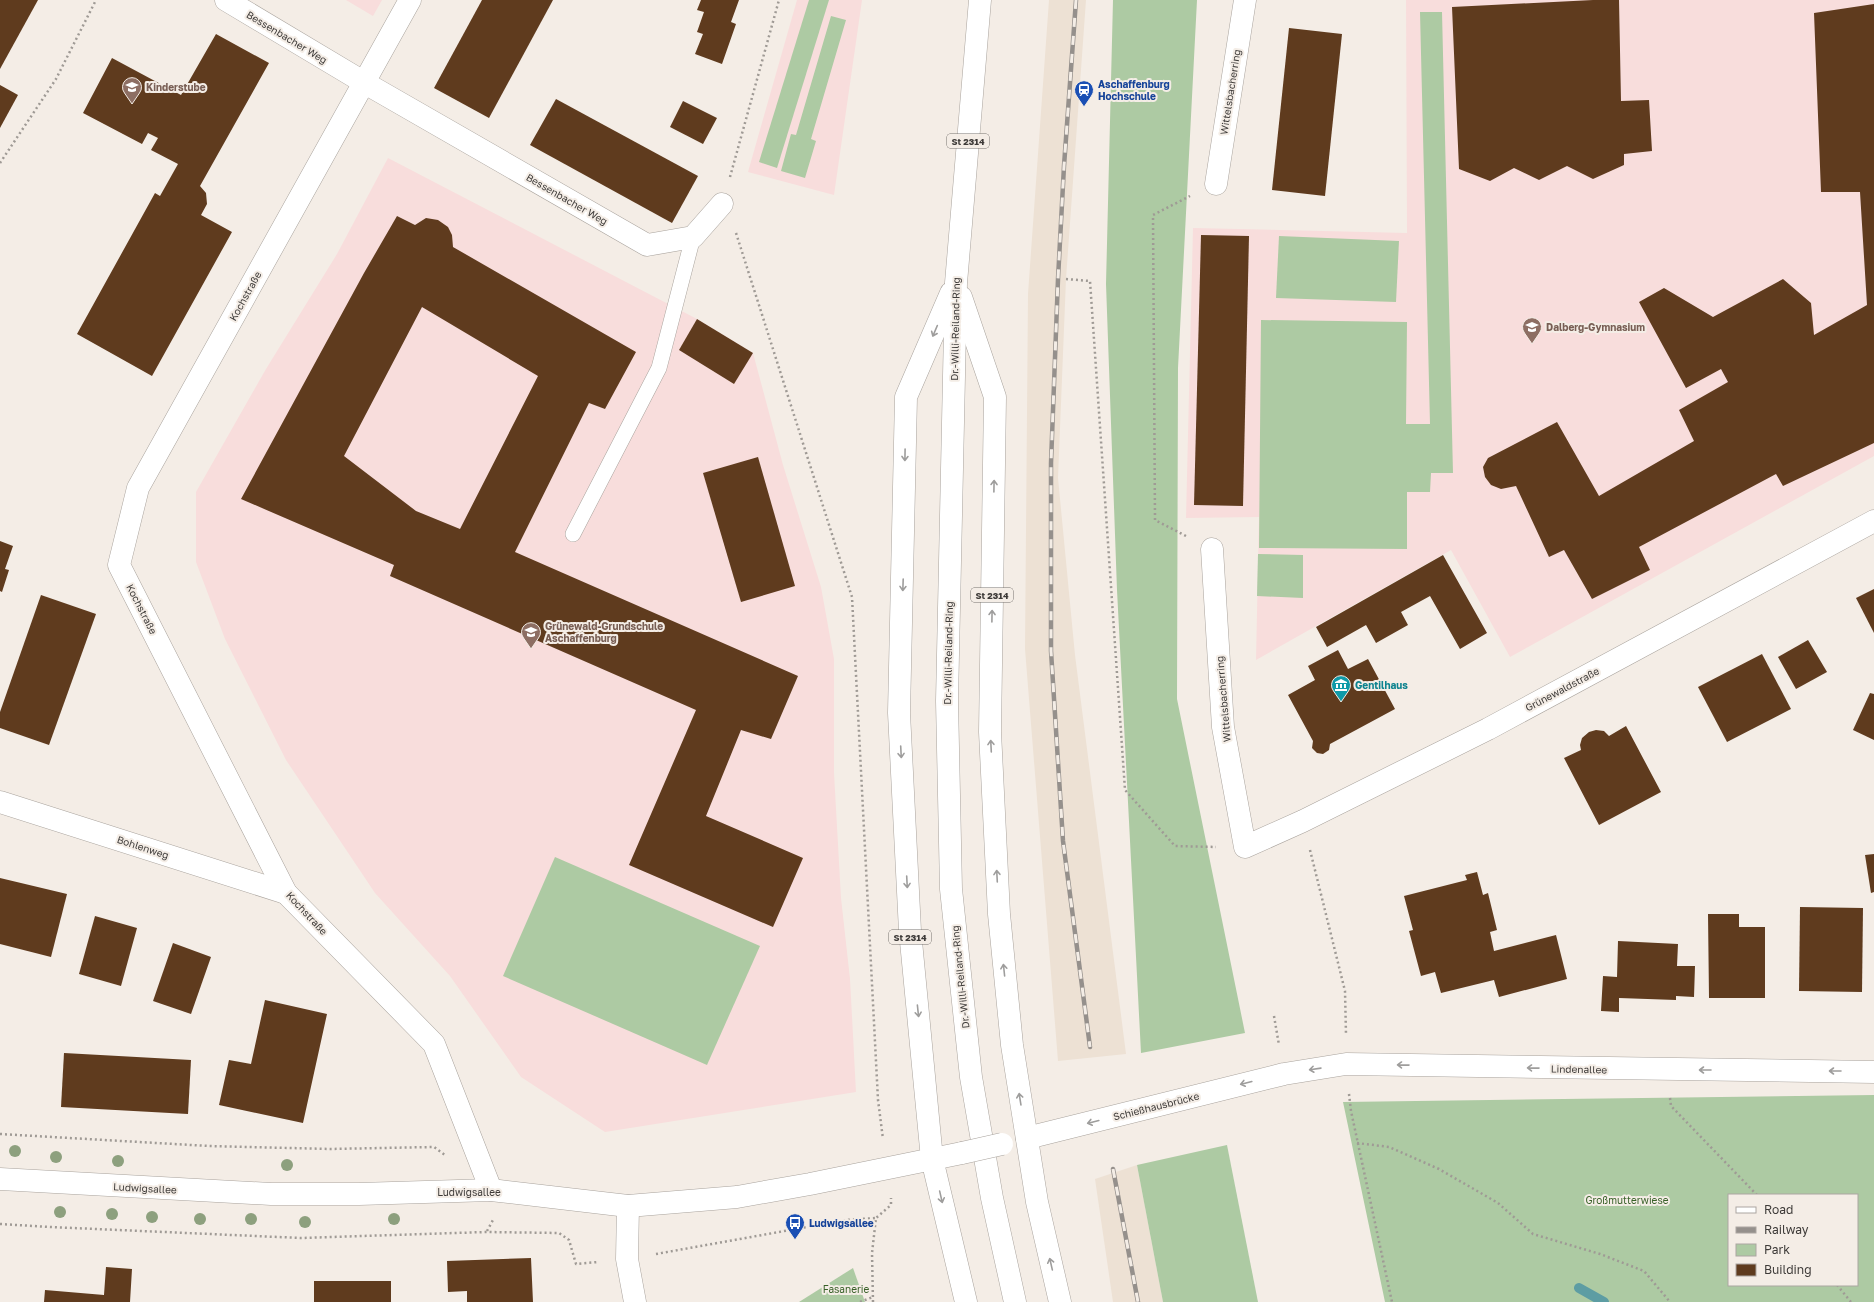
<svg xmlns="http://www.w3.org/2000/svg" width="1874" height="1302" font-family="'Golos Text',sans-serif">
<rect width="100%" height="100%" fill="#f4ede6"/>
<g fill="#ede1d4">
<path d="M1049,0H1086L1066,279L1058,478L1075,655L1126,1054L1058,1061L1025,649L1028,294Z"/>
<path d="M1137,1165L1163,1302H1113L1095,1179Z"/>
</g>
<g fill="#f8dddc">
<path d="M346,0H382L373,16Z"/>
<path d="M797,0H862L834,195L748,172Z"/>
<path d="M1406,0H1874V456L1510,657L1451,550L1256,660L1259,517L1186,518L1193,228L1407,233Z"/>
<path d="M388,158L697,319L753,353L783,465L821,587L834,659V773L841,898L850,979L856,1092L605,1132L521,1077L450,976L375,893L286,760L225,639L196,562V492L266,369L337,254Z"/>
</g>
<g fill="#adcaa3" fill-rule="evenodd">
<path d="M809,0H829L777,168L759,162Z"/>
<path d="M1113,0H1197L1178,368L1177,699L1245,1033L1141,1053L1117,590L1106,284Z"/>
<path d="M1420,12H1442L1453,473H1431L1430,492H1407V549L1259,548L1261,320L1407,322L1406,424H1430Z"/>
<path d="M831,16L846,20L811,139L816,141L805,178L781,171L791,134L796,135Z"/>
<path d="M1279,236L1399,241L1396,302L1276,298Z"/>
<path d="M1258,554L1303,555V598L1257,596Z"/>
<path d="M555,857L760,946L707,1065L503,976Z"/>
<path d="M1874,1095V1302H1385L1343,1102ZM1729,1195H1857V1285H1729Z"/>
<path d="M1227,1145L1258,1302H1163L1137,1165Z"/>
<path d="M853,1268L865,1302H799Z"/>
</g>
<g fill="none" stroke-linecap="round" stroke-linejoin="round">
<path stroke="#5d9da3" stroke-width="10" d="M1579,1288L1604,1302"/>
</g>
<g fill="#5f3b1e" fill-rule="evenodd">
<path d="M0,0H38L0,69Z"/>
<path d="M482,0H553L489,118L434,88Z"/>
<path d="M701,0H739L731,22L736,24L722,64L695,54L703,34L697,32L704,12L697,10Z"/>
<path d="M1593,0H1619L1621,101L1649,100L1652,151L1624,154V165L1593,179L1567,166L1539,180L1514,168L1490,181L1459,169L1452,7Z"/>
<path d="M1874,4V443L1783,486L1776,474L1639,547L1650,570L1592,599L1564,550L1549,557L1516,486L1501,489L1491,485L1485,477L1483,467L1488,458L1557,422L1599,496L1694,441L1679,410L1728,382L1721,369L1686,388L1639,302L1664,288L1713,317L1783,279L1811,303L1814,335L1867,305L1860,192H1821L1814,13Z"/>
<path d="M1289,28L1342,34L1325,196L1272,190Z"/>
<path d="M216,34L269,63L200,186L206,193L207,204L201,215L232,232L152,376L77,334L155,193L160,196L178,164L151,150L158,138L148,133L142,144L83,113L112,58L181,95Z"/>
<path d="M0,85L18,95L0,128Z"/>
<path d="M556,99L698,176L672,223L530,145Z"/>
<path d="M683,101L717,118L703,144L670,127Z"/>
<path d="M397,216L415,225L426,218L438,220L448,227L452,235L453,247L636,352L605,409L589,403L515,552L798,676L771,739L741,730L706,816L803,858L773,927L629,865L696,710L390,576L394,565L241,499L364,273ZM422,307L538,376L460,529L416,511L344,456Z"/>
<path d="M1201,235L1249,236L1243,506L1194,505Z"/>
<path d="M697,319L753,353L734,384L679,350Z"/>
<path d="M758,457L795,586L741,602L703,473Z"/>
<path d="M0,541L13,546L5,569L9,570L2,592L0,591Z"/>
<path d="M1443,555L1487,633L1460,649L1430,596L1401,612L1408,625L1376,643L1366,625L1327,647L1316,627Z"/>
<path d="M1874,589V633L1856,598Z"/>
<path d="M41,595L96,614L49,745L0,728V712Z"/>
<path d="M1808,640L1827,672L1796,689L1778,657Z"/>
<path d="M1338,650L1348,669L1368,659L1395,709L1330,744L1329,750L1323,754L1317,753L1312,748L1313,741L1288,695L1315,680L1308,666Z"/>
<path d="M1762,654L1791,709L1727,742L1698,687Z"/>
<path d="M1870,693L1874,694V740L1853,730Z"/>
<path d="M1626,726L1661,792L1599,825L1564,758L1581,750L1580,745L1582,738L1589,732L1596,730L1604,731L1609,736Z"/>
<path d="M1874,854V892L1871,893L1865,855Z"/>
<path d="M1477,872L1483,895L1488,893L1497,930L1490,932L1494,951L1556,935L1567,979L1499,997L1494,980L1441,993L1435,972L1421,976L1409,931L1413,930L1404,896L1467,880L1465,875Z"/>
<path d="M0,878L67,894L51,957L0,944Z"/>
<path d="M1800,907L1863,908L1862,992L1799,991Z"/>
<path d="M1708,914H1739V927H1765V998H1709Z"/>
<path d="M95,916L137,928L121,986L79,974Z"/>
<path d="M1618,941L1678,944L1677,966H1695L1694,997L1676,996V1000L1619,998V1012L1601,1011L1603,976L1617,977Z"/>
<path d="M173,943L211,957L191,1014L153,1001Z"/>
<path d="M265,1000L327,1014L303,1123L219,1105L229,1060L251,1064Z"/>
<path d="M64,1053L191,1060L188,1114L61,1107Z"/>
<path d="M531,1258L533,1302H467V1291L448,1292L447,1261Z"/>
<path d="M106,1267L132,1269L130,1302H44L45,1290L104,1295Z"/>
<rect x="314" y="1281" width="77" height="21"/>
</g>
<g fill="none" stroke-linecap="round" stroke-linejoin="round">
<g stroke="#a9a39d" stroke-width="16">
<path id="lane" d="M573,534L659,368L693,237"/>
</g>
<g stroke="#a9a39d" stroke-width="23">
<g id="street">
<path d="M226,0L365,83L647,245L693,237L722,204"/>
<path d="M410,0L138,488L119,565L286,893L434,1044L491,1190"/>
<path d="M1216,184L1245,0"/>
<path d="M1212,549L1223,727L1245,847L1303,821L1488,729L1874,521"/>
<path d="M0,802L286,893"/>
<path d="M1027,1138L1284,1074L1346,1064L1874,1072"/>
</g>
</g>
<g stroke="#a9a39d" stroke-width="23">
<g id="secondary">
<path d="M0,1179L271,1194H359L491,1190L628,1206L737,1197L810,1184L962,1153"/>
<path d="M628,1206L627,1259L635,1302"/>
</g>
</g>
<g stroke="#a9a39d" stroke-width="23">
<g id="highway">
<path d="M980,0L956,283L947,701L951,889L971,1077L992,1198L1015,1302"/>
<path d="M951,293L906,397L899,713L910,931L932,1159L966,1302"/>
<path d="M961,297L995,397L990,732L999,914L1012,1045L1037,1202L1060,1302"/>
</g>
</g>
<g stroke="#9f9a95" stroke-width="2.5" stroke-dasharray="2 3" stroke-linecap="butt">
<path d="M0,163L56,79L96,0"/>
<path d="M730,177L779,0"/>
<path d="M736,233L852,597L878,1100L883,1139"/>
<path d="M1066,279L1090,281L1125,790L1175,846L1216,847"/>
<path d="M1186,536L1155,520L1153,215L1190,196"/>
<path d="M1310,850L1345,991L1346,1035"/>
<path d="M1274,1016L1279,1045"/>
<path d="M1349,1094L1351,1111L1392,1302"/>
<path d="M1670,1098L1671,1106L1757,1195"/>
<path d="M0,1134L209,1146L330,1149L434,1147L445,1155"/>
<path d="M1357,1143L1389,1147L1439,1169L1498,1203L1533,1234L1600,1254L1644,1271L1670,1302"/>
<path d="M0,1224L50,1227L301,1238L486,1232L559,1233L569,1240L576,1264L598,1262"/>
<path d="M487,1231L493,1220"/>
<path d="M656,1254L846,1220L876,1218"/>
<path d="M1837,1285L1851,1302"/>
<path d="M860,1302L873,1297"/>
<path d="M873,1302L872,1253L876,1218L891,1205V1198"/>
</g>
<use href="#lane" stroke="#fff" stroke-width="15"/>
<use href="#street" stroke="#fff" stroke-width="22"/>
<use href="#secondary" stroke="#fff" stroke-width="22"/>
<use href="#highway" stroke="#fff" stroke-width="22"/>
<g stroke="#95908c" stroke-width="4.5">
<g id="rail">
<path d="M1076,0L1064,166L1058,279L1051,463V651L1063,841L1090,1047"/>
<path d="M1113,1169L1138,1302"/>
</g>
</g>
<use href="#rail" stroke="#f4ede6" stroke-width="3" stroke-dasharray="9" stroke-linecap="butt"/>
<g stroke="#a9a39d" stroke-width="23" stroke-linecap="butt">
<path id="secondary-bridge" d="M962,1153L1002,1144"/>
</g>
<use href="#secondary-bridge" stroke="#fff" stroke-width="22"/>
</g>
<g fill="#8da07e">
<circle cx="15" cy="1151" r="6"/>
<circle cx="56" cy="1157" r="6"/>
<circle cx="118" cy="1161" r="6"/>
<circle cx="287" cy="1165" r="6"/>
<circle cx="60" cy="1212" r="6"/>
<circle cx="112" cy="1214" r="6"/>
<circle cx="152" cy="1217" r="6"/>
<circle cx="200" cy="1219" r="6"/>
<circle cx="251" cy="1219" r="6"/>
<circle cx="394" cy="1219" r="6"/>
<circle cx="305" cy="1222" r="6"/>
</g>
<defs><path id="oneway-shaft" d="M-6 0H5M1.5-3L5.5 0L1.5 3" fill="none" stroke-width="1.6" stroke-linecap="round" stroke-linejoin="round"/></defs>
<g stroke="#9e9d9c">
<use href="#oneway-shaft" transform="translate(935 331) rotate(113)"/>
<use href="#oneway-shaft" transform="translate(905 455) rotate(91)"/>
<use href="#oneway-shaft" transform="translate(994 486) rotate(-89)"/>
<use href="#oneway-shaft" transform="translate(903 585) rotate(92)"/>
<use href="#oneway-shaft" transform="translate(992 616) rotate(-89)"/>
<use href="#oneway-shaft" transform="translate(991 746) rotate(-93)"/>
<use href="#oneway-shaft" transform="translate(901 752) rotate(87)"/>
<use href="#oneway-shaft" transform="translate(997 876) rotate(-93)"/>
<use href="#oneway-shaft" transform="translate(907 882) rotate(87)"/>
<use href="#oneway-shaft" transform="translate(1004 970) rotate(-96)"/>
<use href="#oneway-shaft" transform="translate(918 1011) rotate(84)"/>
<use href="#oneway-shaft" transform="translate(1403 1065) rotate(-179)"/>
<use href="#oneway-shaft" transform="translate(1533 1068) rotate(-179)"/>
<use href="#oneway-shaft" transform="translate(1315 1069) rotate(172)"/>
<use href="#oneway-shaft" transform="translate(1705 1070) rotate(-180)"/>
<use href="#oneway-shaft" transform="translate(1835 1071) rotate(-180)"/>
<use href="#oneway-shaft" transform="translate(1246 1083) rotate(166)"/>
<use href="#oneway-shaft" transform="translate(1020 1099) rotate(-99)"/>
<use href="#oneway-shaft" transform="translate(1093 1122) rotate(166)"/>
<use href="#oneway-shaft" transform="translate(941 1197) rotate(77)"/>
<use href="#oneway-shaft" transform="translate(1051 1264) rotate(-103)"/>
</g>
<defs>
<g id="school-pin" transform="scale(1)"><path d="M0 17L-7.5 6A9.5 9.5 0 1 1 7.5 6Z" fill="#8d6e63" stroke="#f4ede6"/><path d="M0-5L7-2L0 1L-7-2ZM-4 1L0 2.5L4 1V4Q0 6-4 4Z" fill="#fff"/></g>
<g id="station-pin" transform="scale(1)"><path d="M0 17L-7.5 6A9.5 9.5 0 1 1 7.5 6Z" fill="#1a4fb4" stroke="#f4ede6"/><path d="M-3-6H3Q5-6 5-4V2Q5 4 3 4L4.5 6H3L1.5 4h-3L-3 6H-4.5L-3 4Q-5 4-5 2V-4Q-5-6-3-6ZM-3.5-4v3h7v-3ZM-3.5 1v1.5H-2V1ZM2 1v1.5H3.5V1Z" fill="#fff"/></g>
<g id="museum-pin" transform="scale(1)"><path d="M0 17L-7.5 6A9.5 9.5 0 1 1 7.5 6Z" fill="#0f9aa8" stroke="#f4ede6"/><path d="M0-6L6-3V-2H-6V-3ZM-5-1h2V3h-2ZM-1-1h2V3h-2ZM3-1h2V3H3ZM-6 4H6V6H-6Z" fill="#fff"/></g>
<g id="bus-pin" transform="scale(1)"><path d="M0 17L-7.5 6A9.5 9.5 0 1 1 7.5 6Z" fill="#1a4fb4" stroke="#f4ede6"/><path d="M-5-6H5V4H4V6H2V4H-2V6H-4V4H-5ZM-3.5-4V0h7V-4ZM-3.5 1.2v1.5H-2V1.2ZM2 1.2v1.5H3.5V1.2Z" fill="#fff"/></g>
</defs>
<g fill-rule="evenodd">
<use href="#school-pin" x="132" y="87"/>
<use href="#station-pin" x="1084" y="90"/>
<use href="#school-pin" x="1532" y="327"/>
<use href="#school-pin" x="531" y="632"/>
<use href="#museum-pin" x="1341" y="685"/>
<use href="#bus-pin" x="795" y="1223"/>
</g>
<g text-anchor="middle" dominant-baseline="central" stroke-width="4" stroke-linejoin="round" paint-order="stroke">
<g fill="#f4ede6" stroke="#75706d" stroke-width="1">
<rect x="947" y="134" width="42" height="14" rx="3"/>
<rect x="971" y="588" width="42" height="14" rx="3"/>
<rect x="889" y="930" width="42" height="14" rx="3"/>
</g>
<g font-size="9" font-weight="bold" fill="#3e3b39">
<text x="968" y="141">St 2314</text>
<text x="992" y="595">St 2314</text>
<text x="910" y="937">St 2314</text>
</g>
<g font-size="10" fill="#3e3b39" stroke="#f4ede6">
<text transform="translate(287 37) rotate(31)">Bessenbacher Weg</text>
<text transform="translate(1230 92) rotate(-81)">Wittelsbacherring</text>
<text transform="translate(567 199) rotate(30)">Bessenbacher Weg</text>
<text transform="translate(245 296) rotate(-61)">Kochstraße</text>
<text transform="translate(955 329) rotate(-89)">Dr.-Willi-Reiland-Ring</text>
<text transform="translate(142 609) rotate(63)">Kochstraße</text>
<text transform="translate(948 653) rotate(-89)">Dr.-Willi-Reiland-Ring</text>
<text transform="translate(1562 689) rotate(-28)">Grünewaldstraße</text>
<text transform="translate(1223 699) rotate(-95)">Wittelsbacherring</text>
<text transform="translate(143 847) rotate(18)">Bohlenweg</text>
<text transform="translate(307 913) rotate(47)">Kochstraße</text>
<text transform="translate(960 977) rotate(-96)">Dr.-Willi-Reiland-Ring</text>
<text transform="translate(1579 1069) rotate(1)">Lindenallee</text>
<text transform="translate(1156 1106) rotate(-14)">Schießhausbrücke</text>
<text transform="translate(145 1188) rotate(3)">Ludwigsallee</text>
<text x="469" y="1192">Ludwigsallee</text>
</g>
<g font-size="10" font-weight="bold" fill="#164399" stroke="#f4ede6" text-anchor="start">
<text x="1098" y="84">Aschaffenburg<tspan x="1098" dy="12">Hochschule</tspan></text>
<text x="809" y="1223">Ludwigsallee</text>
</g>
<g font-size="10" font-weight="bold" fill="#785e54" stroke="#f4ede6" text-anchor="start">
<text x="146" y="87">Kinderstube</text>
<text x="1546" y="327">Dalberg-Gymnasium</text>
<text x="545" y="626">Grünewald-Grundschule<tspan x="545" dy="12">Aschaffenburg</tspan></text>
</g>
<g font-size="10" font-weight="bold" fill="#0d838f" stroke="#f4ede6" text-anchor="start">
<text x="1355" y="685">Gentilhaus</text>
</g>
<g font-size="10" fill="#396129" stroke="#f4ede6">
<text x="1627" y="1200">Großmutterwiese</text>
<text x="846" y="1289">Fasanerie</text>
</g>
</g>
<rect x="1728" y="1194" width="130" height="92" fill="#f4ede6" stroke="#aba6a1"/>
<rect x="1736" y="1207" width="20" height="6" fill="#ffffff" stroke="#aba6a1"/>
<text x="1764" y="1214" font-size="12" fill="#3e3b39">Road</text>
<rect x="1736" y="1227" width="20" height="6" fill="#95908c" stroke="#aba6a1"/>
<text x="1764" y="1234" font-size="12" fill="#3e3b39">Railway</text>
<rect x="1736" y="1244" width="20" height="12" fill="#adcaa3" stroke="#aba6a1"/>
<text x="1764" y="1254" font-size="12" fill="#3e3b39">Park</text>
<rect x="1736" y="1264" width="20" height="12" fill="#5f3b1e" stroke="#aba6a1"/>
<text x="1764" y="1274" font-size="12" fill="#3e3b39">Building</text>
</svg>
